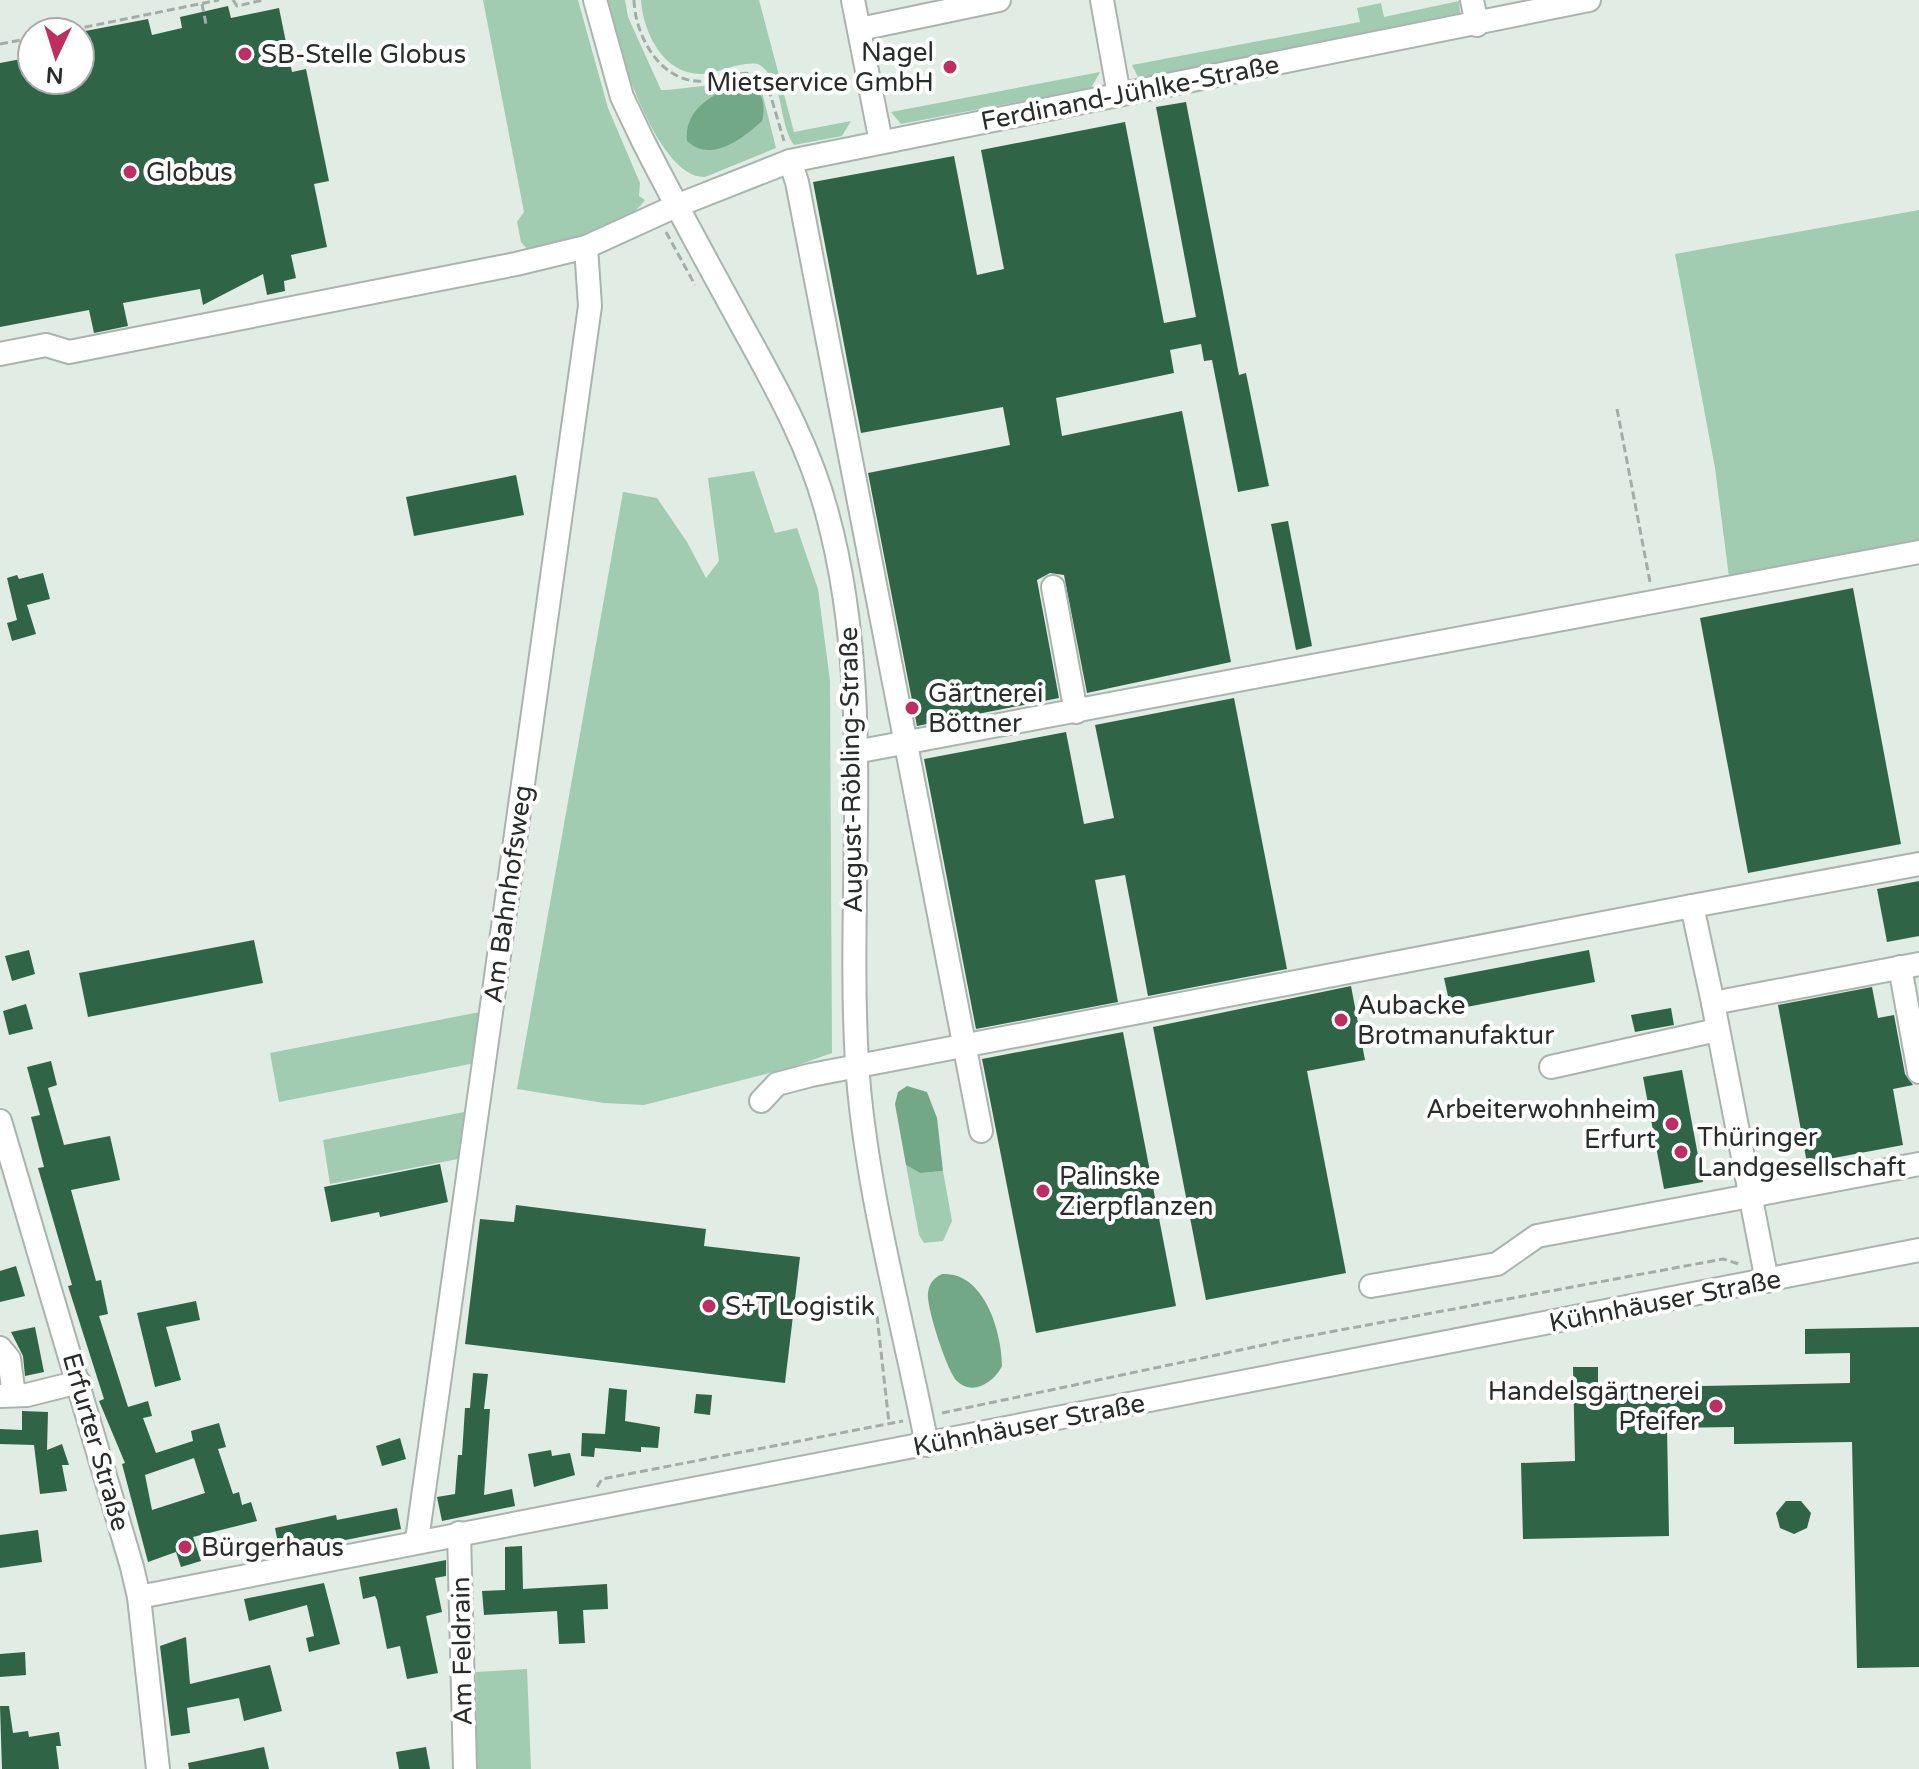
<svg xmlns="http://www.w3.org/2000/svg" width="1919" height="1769" font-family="'Varela Round',sans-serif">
<rect width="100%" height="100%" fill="#e1ece5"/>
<g fill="#a1ccb1">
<path d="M483,0H578L608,108L640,183L639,196L645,200C620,234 568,246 529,251L521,242L517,222L524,212Z"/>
<path d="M604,0H625L628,17L661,90C685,90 746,76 761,88L776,148L705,177C656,179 615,39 604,0Z"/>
<path d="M641,0H759L794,132L851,121L842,136L794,145C777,121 786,80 758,64C739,61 721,73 702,74C664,75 643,33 641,0Z"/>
<path d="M1459,1L1460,13L1139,79L1132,65L1360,22L1357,8L1381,3L1384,17Z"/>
<path d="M1100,72L1091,88L901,124L891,112Z"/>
<path d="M1919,210V544L1729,577L1715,468L1675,254Z"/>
<path d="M754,471L775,533L797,528L818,589L830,681L832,1053L793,1067L644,1105L604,1103L517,1089L623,492L657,498L687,542L706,578L719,561L708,478Z"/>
<path d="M485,1011L475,1063L279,1102L270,1053Z"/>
<path d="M469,1111L463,1158L330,1184L323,1140Z"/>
<path d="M906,1165L920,1173L943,1171L952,1221L943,1241L924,1243L919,1235Z"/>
<path d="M527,1669L531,1769H477L476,1672Z"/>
</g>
<g fill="#73a887">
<path d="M742,84C763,88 766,103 762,121C741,140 711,163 687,141C683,109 716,91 742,84Z"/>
<path d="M907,1086L927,1092L937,1118L943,1171L920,1173L906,1165L895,1104L898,1092Z"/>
<path d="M942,1274C984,1271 1002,1332 1002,1366C995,1381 973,1397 957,1381C947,1371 926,1306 928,1293C929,1283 934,1278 942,1274Z"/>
</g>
<g fill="#306447" fill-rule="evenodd">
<path d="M228,6L231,18L279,8L292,72L306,69L329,181L314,184L327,247L291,255L296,278L284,281L285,291L267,295L263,274L203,305L200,289L123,303L128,326L94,333L89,310L0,327V63L32,57V80H80V32L148,19L152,35L182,28L180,17Z"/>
<path d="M1186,102L1239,375L1246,373L1269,486L1238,492L1212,360L1204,361L1201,344L1170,350L1174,373L1056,398L1062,436L1182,411L1231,662L1087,693L1064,575L1050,573L1037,580L1059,698L917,726L868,473L1010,445L1003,407L861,433L813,182L954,156L977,275L1004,269L981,150L1125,122L1164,323L1196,317L1156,107Z"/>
<path d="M516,475L524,515L414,536L406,497Z"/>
<path d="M1288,521L1312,646L1296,650L1271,524Z"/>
<path d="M43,573L50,599L27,605L36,634L12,641L7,623L17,620L7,578L17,575L19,579Z"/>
<path d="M1853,588L1901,844L1748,873L1700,618Z"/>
<path d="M1234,698L1287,969L1148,996L1125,875L1095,880L1118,1002L976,1029L924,759L1066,732L1084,824L1114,818L1095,725Z"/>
<path d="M1919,881V936L1887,942L1877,889Z"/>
<path d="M254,940L263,983L88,1017L79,973Z"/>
<path d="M29,950L35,974L12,981L5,956Z"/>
<path d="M1589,950L1595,982L1451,1010L1444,978Z"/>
<path d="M1351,986L1365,1060L1307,1071L1346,1273L1206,1300L1153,1027Z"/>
<path d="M1872,987L1878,1018L1894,1015L1905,1074L1913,1085L1893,1089L1903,1145L1807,1163L1778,1005Z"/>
<path d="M26,1004L33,1029L9,1035L3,1011Z"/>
<path d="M1671,1008L1674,1025L1635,1032L1631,1015Z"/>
<path d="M1123,1032L1176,1306L1036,1333L982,1059Z"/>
<path d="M51,1061L57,1085L48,1088L64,1145L110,1136L120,1180L71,1190L96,1281L101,1280L108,1314L99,1316L128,1407L148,1401L152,1416L143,1418L156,1453L193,1441L191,1431L219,1423L226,1447L218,1449L233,1494L239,1492L242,1505L251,1502L257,1521L193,1537L201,1561L181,1567L176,1552L148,1562L122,1464L125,1463L99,1401L104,1399L68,1286L72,1285L38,1168L44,1167L31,1117L40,1115L27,1067ZM194,1458L205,1493L152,1510L145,1475Z"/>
<path d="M1682,1070L1703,1182L1664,1189L1643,1077Z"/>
<path d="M440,1164L448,1202L380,1217L379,1212L331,1222L324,1187Z"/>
<path d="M516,1205L706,1229L704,1246L800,1257L785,1383L465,1344L480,1219L514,1222Z"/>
<path d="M16,1266L25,1296L0,1302V1271Z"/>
<path d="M196,1301L200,1320L166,1327L181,1380L155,1387L137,1313Z"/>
<path d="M35,1327L44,1372L25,1376L23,1356L11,1332Z"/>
<path d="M1919,1327V1667L1857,1668L1852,1442L1734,1444V1427L1667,1428L1669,1536L1523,1539L1521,1463L1575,1461L1573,1367H1598V1388L1850,1383V1353L1805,1354V1329Z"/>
<path d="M473,1373L488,1374L484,1409H490L484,1495L512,1489L515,1506L442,1521L437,1497L455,1494L458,1455H462L465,1408H470Z"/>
<path d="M609,1388L627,1390L625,1421L660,1427L658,1448L641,1447V1452L595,1448L594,1457L581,1456L582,1433L605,1434Z"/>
<path d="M696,1394L712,1395L710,1415L694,1413Z"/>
<path d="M22,1411L48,1412L47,1450L62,1444L69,1465H62L67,1491L40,1494L34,1445L0,1444V1429L22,1430Z"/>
<path d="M400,1438L406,1459L382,1466L376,1446Z"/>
<path d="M551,1450L552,1456L570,1453L575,1475L534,1487L528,1454Z"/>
<path d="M1786,1501H1801L1811,1513L1807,1528L1794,1534L1780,1528L1776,1513Z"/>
<path d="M397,1508L401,1529L280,1553L275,1528L336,1515L337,1520Z"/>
<path d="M38,1530L42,1562L0,1568V1535Z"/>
<path d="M522,1546L523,1589L607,1584L608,1609L583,1610L585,1643L559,1644L557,1611L484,1615L482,1591L505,1590V1547Z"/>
<path d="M446,1560V1576L435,1578L442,1612L426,1616L438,1673L407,1679L400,1646L387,1649L377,1600L375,1596L363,1599L359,1577Z"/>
<path d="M324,1583L340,1644L309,1652L306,1638L314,1636L307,1605L249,1621L244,1599Z"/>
<path d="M186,1637L190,1684L270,1665L282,1711L244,1721L239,1698L187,1708L190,1733L171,1736L160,1646Z"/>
<path d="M25,1652L26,1675L0,1677V1654Z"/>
<path d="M0,1706H9L13,1733L28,1731L29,1737L59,1732L61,1746H56L59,1769H2Z"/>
<path d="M264,1747L269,1769H189L188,1763Z"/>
<path d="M426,1747L430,1769H399L396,1752Z"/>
</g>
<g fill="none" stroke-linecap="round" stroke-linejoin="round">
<g stroke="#aab4ae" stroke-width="26">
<g id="minor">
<path d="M595,0L622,97L643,141C676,206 711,269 746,333C778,391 810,448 827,513C876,692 846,879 857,1063C865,1188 903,1321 927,1445"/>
<path d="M853,0L881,142"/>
<path d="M1102,0L1119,95"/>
<path d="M1472,0L1477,25"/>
<path d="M860,29L999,0"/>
<path d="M790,161L797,182L981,1131"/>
<path d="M0,354L46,345L69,352L516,264L586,247L676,206L790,161L1589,0"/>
<path d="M1053,587L1076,712"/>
<path d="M855,752L1919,552"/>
<path d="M1692,906L1919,864"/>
<path d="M1900,967L1919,1072"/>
<path d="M1551,1067L1717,1030"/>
<path d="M761,1101L777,1084L811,1075L1692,906L1713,1003"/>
<path d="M0,1121L132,1567L139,1597L158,1769"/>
<path d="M1767,1281L1713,1003L1919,964"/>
<path d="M1371,1286L1497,1264L1537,1236L1919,1164"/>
<path d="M0,1348L9,1359L14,1395"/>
<path d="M0,1396L27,1395L79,1382"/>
<path d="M459,1533L465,1769"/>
<path d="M417,1540L590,306L586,247"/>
<path d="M139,1597L1919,1250"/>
</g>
</g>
<g stroke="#a4aca7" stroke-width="3" stroke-dasharray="8 4" stroke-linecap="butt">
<path d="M233,0L237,6L263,0"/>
<path d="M634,0C635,37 662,85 705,81C727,80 745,65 766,80L784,141"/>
<path d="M202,4L206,24"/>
<path d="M61,32L219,0"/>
<path d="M0,44L32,38"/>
<path d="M666,232L695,285"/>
<path d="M1617,409L1650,582"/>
<path d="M877,1316L889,1423"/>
<path d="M942,1413L1292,1339L1723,1259L1739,1264"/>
<path d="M597,1487L602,1479L903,1421"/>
</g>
<use href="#minor" stroke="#fff" stroke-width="22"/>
</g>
<g fill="#bc2f60" stroke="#fff" stroke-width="3">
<circle cx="245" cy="54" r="8"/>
<circle cx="950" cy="67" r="8"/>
<circle cx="130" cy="172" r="8"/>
<circle cx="912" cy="708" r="8"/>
<circle cx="1341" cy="1020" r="8"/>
<circle cx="1672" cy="1124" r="8"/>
<circle cx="1681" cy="1152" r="8"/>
<circle cx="1043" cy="1191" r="8"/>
<circle cx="709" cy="1306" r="8"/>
<circle cx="1716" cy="1406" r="8"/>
<circle cx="185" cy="1547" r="8"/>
</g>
<g text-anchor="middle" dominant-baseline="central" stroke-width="8" stroke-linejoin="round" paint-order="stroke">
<g font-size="26" fill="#292d2a" stroke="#fff" text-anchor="start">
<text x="934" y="52" text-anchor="end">Nagel<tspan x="934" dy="30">Mietservice GmbH</tspan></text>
<text x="261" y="54">SB-Stelle Globus</text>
<text x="146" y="172">Globus</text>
<text x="928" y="693">Gärtnerei<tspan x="928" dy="30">Böttner</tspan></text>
<text x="1357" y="1005">Aubacke<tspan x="1357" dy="30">Brotmanufaktur</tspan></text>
<text x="1656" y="1109" text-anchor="end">Arbeiterwohnheim<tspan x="1656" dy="30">Erfurt</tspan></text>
<text x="1697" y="1137">Thüringer<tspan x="1697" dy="30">Landgesellschaft</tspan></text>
<text x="1059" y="1176">Palinske<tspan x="1059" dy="30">Zierpflanzen</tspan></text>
<text x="725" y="1306">S+T Logistik</text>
<text x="1700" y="1391" text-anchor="end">Handelsgärtnerei<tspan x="1700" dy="30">Pfeifer</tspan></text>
<text x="201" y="1547">Bürgerhaus</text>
</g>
<g font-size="26" fill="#292d2a" stroke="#fff">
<text transform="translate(1130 93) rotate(-11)">Ferdinand-Jühlke-Straße</text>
<text transform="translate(851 770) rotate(-91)">August-Röbling-Straße</text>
<text transform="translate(508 894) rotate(-82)">Am Bahnhofsweg</text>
<text transform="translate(1665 1301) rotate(-11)">Kühnhäuser Straße</text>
<text transform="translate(1029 1425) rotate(-11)">Kühnhäuser Straße</text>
<text transform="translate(96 1442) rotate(74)">Erfurter Straße</text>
<text transform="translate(462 1651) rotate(-91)">Am Feldrain</text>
</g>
</g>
<g transform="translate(56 56) rotate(184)"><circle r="38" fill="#ffffff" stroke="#a9abaa" stroke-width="2"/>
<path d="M0-6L14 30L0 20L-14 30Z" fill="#bc2f60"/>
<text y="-12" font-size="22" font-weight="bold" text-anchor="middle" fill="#292d2a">N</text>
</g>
</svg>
